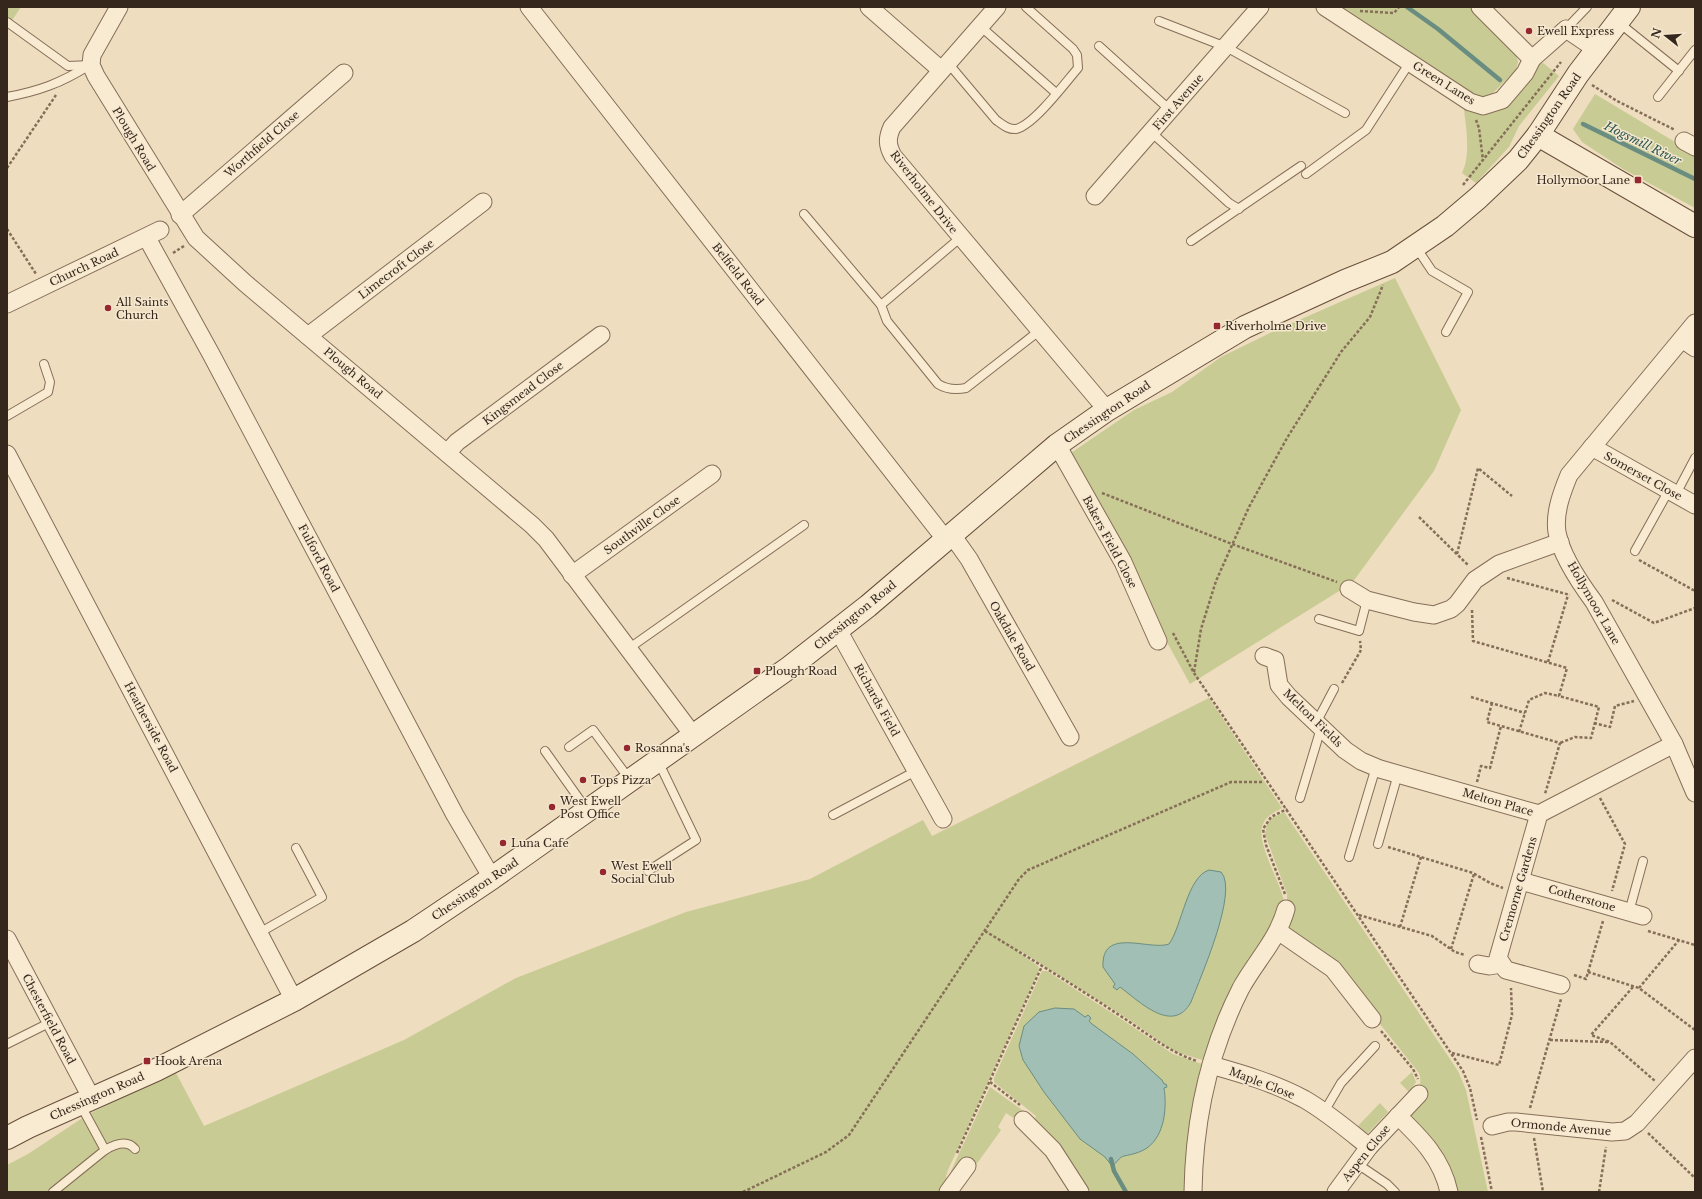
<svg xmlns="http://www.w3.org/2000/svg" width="1702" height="1199" font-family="'Libre Baskerville',serif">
<rect width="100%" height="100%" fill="#eeddbf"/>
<g fill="#c8cb93">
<path d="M7,7H21L9,25L7,24Z"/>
<path d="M1337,7H1472L1516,54L1518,62L1516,70L1491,95L1478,98Z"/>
<path d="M1543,63L1559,76L1519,126L1509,147L1476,183L1462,173C1471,155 1466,128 1464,109L1477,114L1493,112L1538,64Z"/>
<path d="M1595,94L1695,154V208L1623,169L1582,142L1573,129Z"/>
<path d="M1395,278L1461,410L1434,471L1352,583L1190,684L1065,457L1134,410L1172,392L1221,357L1274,331Z"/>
<path d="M1209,698L1282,808C1275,812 1266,816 1263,824C1255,841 1280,881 1284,901L1206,1061L1179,1053L1168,1047L1128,1019L1019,950L1018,952L1038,966L1039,970L948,1170L946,1176L947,1181L940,1192H7V1165L28,1154L87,1115L175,1071L204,1126L404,1040L516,978L686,912L810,879L923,820L932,836Z"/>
<path d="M1284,812L1458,1071L1466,1090L1488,1192H1453L1411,1119C1409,1104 1425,1088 1419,1073L1356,994L1287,927V894L1265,834L1267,823L1272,818Z"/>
<path d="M1042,971H1047L1121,1019L1173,1054L1205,1065L1186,1192H1088L1033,1122L1036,1116L994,1082V1078Z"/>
<path d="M1412,1072L1416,1082L1409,1092L1400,1083Z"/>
<path d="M990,1087L1032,1117L1021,1123L1006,1113L998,1127L1001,1130L976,1165V1170L965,1162L950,1177L951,1171Z"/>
<path d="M1380,1103L1388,1112L1368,1133L1365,1136L1355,1129Z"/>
</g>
<g fill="#a2bfb5" stroke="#6a8d82">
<path d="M1209,870L1221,872C1239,891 1200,978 1191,1002C1173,1035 1140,1002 1120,987L1117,990L1113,987L1115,984L1103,967C1101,926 1149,951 1169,944C1182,926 1187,877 1209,870Z"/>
<path d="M1055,1008L1074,1009L1085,1017L1088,1015L1091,1018L1089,1021L1092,1024L1133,1054L1162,1080L1164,1084H1166L1167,1087L1164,1088C1167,1107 1165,1135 1147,1148C1139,1153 1133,1154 1124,1156C1119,1157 1117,1163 1112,1166L1105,1157L1080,1139L1044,1092L1023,1060L1019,1046L1024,1026L1039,1012Z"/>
</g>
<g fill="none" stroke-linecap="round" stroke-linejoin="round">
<g stroke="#6a8d82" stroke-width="4.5">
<path d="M1407,7L1438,29L1500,80"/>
<path d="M1583,124L1695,179"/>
<path d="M1111,1159L1114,1171L1126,1192"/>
</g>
<g stroke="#866e58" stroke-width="10">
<g id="lane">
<path d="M1159,21L1226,47L1345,113"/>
<path d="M7,22L68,66L91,65"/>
<path d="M1618,22L1679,71"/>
<path d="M980,26L1056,93"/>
<path d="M1566,29L1587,7"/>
<path d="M1099,46L1170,110"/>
<path d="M948,63L996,120C1002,124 1008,130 1016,129C1034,125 1065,83 1078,68L1077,55L1073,49L1026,7"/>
<path d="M7,97C39,91 61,83 88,66"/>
<path d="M1658,97L1695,50"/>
<path d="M1151,132L1229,203L1239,209"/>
<path d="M1306,174L1366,130L1410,62"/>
<path d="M804,214L881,305L887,321L938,384C946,389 956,390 966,388L1039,331"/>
<path d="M1191,241L1301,166"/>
<path d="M1416,247L1432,271L1468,292L1446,332"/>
<path d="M881,305L960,238"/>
<path d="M7,416L48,392L50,382L44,364"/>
<path d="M1676,494L1695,458"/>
<path d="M1635,551L1669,490"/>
<path d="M1319,619L1359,631L1367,600"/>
<path d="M628,649L804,525"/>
<path d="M1316,723L1334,689"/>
<path d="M569,747L593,730L630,780"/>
<path d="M545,751L587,810"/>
<path d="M1300,798L1321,728"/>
<path d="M833,815L916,771"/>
<path d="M1378,844L1398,774"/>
<path d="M1349,857L1376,767"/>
<path d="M648,871L696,840L658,761"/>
<path d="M1629,912L1643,861"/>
<path d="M259,933L322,897L296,848"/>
<path d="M7,1044L51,1022"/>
<path d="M1324,1112L1341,1083L1375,1046"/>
<path d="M105,1150C115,1144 127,1139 135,1149"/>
<path d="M1356,1163L1387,1184L1395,1192"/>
<path d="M53,1192L105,1150L80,1104"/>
</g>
</g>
<g stroke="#866e58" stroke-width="19">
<g id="street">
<path d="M119,7L92,55L91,65L96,76L196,238L245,283L532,525L546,539L693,735"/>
<path d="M529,7L946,540"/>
<path d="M869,7L941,70"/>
<path d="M997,7L892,127C887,138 887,145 893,156L1107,410"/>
<path d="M1325,7L1470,102L1483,106L1502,100L1525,73L1532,59L1566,29L1597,50"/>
<path d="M1480,7L1532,59"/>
<path d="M1684,141L1695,147"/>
<path d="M1095,196L1260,7"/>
<path d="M180,215L344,73"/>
<path d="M147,238L211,354L455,815L492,878"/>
<path d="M7,304L160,230"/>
<path d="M1695,323L1569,475C1562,492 1554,513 1557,532C1561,555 1580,583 1594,602L1674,744L1695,793"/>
<path d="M308,336L483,202"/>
<path d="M1682,339L1695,348"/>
<path d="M1057,445L1123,562L1158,641"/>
<path d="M1592,447L1695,505"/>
<path d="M447,453L457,442L601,335"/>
<path d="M7,454L294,1000"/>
<path d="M952,535L969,559L1070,737"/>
<path d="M572,575L712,474"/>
<path d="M1349,589L1367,600L1414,612L1434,615L1451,609L1457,604L1475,580L1499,564L1560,542"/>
<path d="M838,630L943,819"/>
<path d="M1264,656L1275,660L1279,685L1289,697L1345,750L1361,761L1380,769L1539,814L1674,744"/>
<path d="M1539,814L1498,958L1506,970L1561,985"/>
<path d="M1521,881L1643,916"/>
<path d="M1278,931L1333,969L1372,1019"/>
<path d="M7,939L92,1099"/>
<path d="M1478,964L1489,966L1501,964"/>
<path d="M1211,1065C1243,1074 1274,1083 1304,1099C1327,1112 1348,1130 1369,1147"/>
<path d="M1398,1116C1421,1138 1442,1159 1449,1192"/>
<path d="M1023,1120L1053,1150L1080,1192"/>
<path d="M1492,1126L1508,1122H1516L1612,1132L1625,1131L1637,1123L1695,1058"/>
<path d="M948,1192L967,1166"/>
<path d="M1193,1192C1194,1122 1209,1051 1241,988C1256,961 1278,939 1286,909"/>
<path d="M1336,1192L1369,1147L1419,1094"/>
</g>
</g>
<g stroke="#684f3b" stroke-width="24">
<g id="secondary">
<path d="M1538,135L1695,226"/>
<path d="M7,1138L28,1127L156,1070L294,1000L413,931L492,878L790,667L868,606L1057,445L1107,410L1245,327L1345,281L1392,262L1445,226L1478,198L1518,160L1538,135L1578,74L1629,7"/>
</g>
</g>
<g stroke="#866e58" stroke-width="2.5" stroke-dasharray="3 2" stroke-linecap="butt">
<path d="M1360,11L1394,13L1399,7"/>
<path d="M1592,85L1617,101L1675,130"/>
<path d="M1476,120L1479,128L1483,160"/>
<path d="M7,168L56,95"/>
<path d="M1463,185L1561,62"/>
<path d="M7,229L36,274"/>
<path d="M173,253L184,246"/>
<path d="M1102,493L1232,544L1337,582"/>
<path d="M1419,517L1469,566"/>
<path d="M1457,554L1478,468L1512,496"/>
<path d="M1639,560L1695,591"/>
<path d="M1507,578L1570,595"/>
<path d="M1612,600L1654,623L1695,608"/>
<path d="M1472,610L1473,641L1567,668L1559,696L1599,707L1591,738L1575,737L1560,743"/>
<path d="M1173,633L1194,673L1463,1071L1470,1088L1477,1120"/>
<path d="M1548,662L1568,595"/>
<path d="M1194,672L1201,629L1216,581L1249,507L1287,438L1341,352L1370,317L1383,285"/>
<path d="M1342,683L1361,650L1360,641"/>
<path d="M1471,697L1525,713"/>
<path d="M1492,703L1487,722L1560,743L1545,794"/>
<path d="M1594,723L1610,727L1615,706L1634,701"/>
<path d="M1519,732L1529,700L1545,693L1559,696"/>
<path d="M1477,782L1481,766L1490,768L1501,726"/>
<path d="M1600,798L1625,844L1612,891"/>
<path d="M1388,847L1473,873L1490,883L1503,888"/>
<path d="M1285,894L1266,845L1263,829L1271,817L1287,809"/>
<path d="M1359,915L1432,936L1455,952L1465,955"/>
<path d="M1400,927L1421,857"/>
<path d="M985,931C1031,959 1077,987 1122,1017C1147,1033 1168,1052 1197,1061"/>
<path d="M1648,931L1695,945"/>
<path d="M1451,949L1474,874"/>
<path d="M1588,972L1639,988L1695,1030"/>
<path d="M1574,975L1586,979L1603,921"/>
<path d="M1633,987L1591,1035L1610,1042L1655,1081"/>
<path d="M1639,988L1679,940"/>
<path d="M1381,1031L1413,1069L1418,1079"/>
<path d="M1550,1040L1608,1042"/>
<path d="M1452,1053L1499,1065L1512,1015L1511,988"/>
<path d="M990,1082L1020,1105"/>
<path d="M1530,1108L1561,999"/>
<path d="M1648,1133L1695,1178"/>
<path d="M1481,1137L1492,1192"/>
<path d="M1534,1138L1543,1192"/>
<path d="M957,1153L1042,966"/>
<path d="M743,1192L826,1152L849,1135L1019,879L1028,870L1231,782H1264"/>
<path d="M1599,1192L1606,1147"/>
</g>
<use href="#lane" stroke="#f9ebd2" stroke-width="8"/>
<use href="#street" stroke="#f9ebd2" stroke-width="17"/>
<use href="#secondary" stroke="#f9ebd2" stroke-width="22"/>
</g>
<g fill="#95282f" stroke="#f5e8cf" stroke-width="1.5">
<circle cx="1529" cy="31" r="4"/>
<rect x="1634" y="176" width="8" height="8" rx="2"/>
<circle cx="108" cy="308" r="4"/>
<rect x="1213" y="322" width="8" height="8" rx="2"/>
<rect x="753" y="667" width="8" height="8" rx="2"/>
<circle cx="627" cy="748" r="4"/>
<circle cx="583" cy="780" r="4"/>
<circle cx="552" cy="807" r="4"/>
<circle cx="503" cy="843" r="4"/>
<circle cx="603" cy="872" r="4"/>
<rect x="143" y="1057" width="8" height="8" rx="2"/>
</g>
<g text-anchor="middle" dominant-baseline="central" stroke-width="3" stroke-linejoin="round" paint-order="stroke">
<g font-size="11" fill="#36271c" stroke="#f5e8cf" text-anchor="start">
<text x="1537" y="31">Ewell Express</text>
<text x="1630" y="180" text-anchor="end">Hollymoor Lane</text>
<text x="116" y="302">All Saints<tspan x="116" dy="13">Church</tspan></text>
<text x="1225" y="326">Riverholme Drive</text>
<text x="765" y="671">Plough Road</text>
<text x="635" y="748">Rosanna's</text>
<text x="591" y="780">Tops Pizza</text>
<text x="560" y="801">West Ewell<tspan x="560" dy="13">Post Office</tspan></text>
<text x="511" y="843">Luna Cafe</text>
<text x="611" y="866">West Ewell<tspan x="611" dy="13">Social Club</tspan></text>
<text x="155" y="1061">Hook Arena</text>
</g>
<g font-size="11" fill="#36271c" stroke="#f5e8cf">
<text transform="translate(1444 83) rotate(32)">Green Lanes</text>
<text transform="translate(1178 102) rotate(-49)">First Avenue</text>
<text transform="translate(1549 116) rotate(-55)">Chessington Road</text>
<text transform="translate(134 139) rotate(59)">Plough Road</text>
<text transform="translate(262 144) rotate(-41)">Worthfield Close</text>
<text transform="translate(924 192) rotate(52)">Riverholme Drive</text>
<text transform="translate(84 267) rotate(-25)">Church Road</text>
<text transform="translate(396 269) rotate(-37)">Limecroft Close</text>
<text transform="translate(738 274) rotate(52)">Belfield Road</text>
<text transform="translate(353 373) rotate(40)">Plough Road</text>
<text transform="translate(523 393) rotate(-37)">Kingsmead Close</text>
<text transform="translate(1107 412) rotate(-34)">Chessington Road</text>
<text transform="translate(1643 476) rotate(29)">Somerset Close</text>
<text transform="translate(642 525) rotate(-36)">Southville Close</text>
<text transform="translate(1110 542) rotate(62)">Bakers Field Close</text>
<text transform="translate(319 558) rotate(62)">Fulford Road</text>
<text transform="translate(1594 603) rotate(60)">Hollymoor Lane</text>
<text transform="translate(855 615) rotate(-39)">Chessington Road</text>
<text transform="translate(1012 636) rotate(60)">Oakdale Road</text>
<text transform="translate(877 700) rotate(61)">Richards Field</text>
<text transform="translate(1313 718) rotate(44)">Melton Fields</text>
<text transform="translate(151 727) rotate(62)">Heatherside Road</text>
<text transform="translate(1498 802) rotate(16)">Melton Place</text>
<text transform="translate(475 889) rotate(-34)">Chessington Road</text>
<text transform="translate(1518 889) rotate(-74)">Cremorne Gardens</text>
<text transform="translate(1582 898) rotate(16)">Cotherstone</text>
<text transform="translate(49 1019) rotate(62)">Chesterfield Road</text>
<text transform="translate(1262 1083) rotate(21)">Maple Close</text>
<text transform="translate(97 1096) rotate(-24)">Chessington Road</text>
<text transform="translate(1561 1127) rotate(5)">Ormonde Avenue</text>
<text transform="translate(1366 1153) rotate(-51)">Aspen Close</text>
</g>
<g font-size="12" font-style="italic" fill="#2b5650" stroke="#f5e8cf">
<text transform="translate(1643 143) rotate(26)">Hogsmill River</text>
</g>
</g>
<rect width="1702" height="1199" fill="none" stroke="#36271c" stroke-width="16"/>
<g transform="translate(1666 36) rotate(287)" stroke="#f5e8cf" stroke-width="3" paint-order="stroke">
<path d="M0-3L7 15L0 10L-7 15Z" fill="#36271c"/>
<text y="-6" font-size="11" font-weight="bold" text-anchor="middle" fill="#36271c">N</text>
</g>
</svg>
